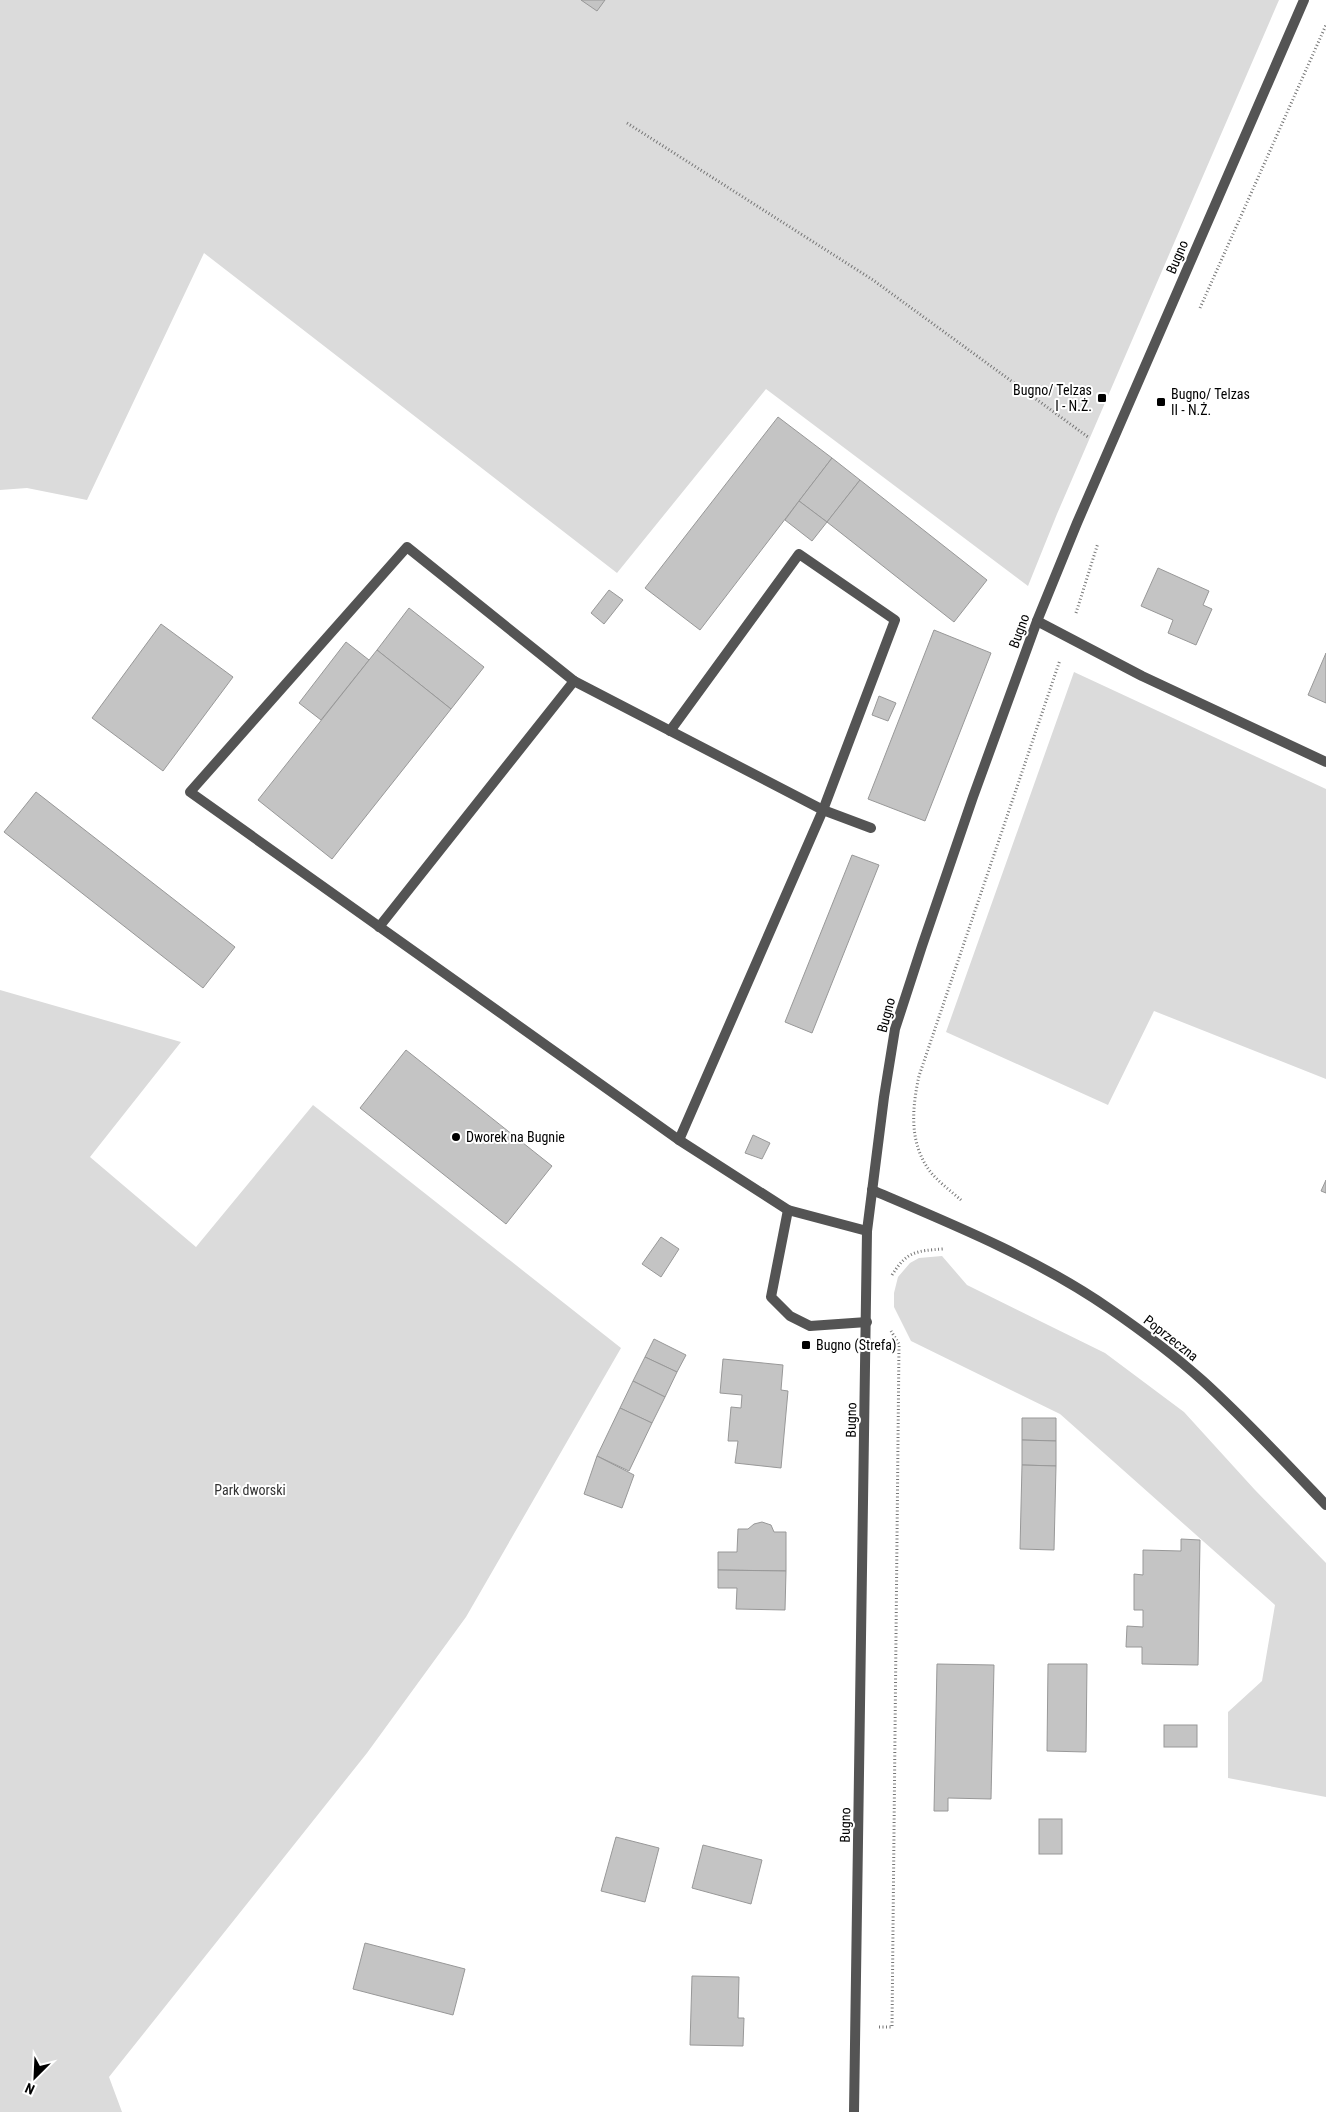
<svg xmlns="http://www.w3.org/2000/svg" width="1326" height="2112" font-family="'Roboto Condensed',sans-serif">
<rect width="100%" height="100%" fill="#fff"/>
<g fill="#dbdbdb">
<path d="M0,0H1279L1057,514L1028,586L766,389L617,573L204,253L87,500L27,488L0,490Z"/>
<path d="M1074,672L1326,789V1079L1154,1011L1108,1105L946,1032Z"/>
<path d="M0,990L181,1042L90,1157L196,1247L313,1105L621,1348L466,1617L367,1753L109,2077L122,2112H0Z"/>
<path d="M942,1256L967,1285L1105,1353L1184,1412L1255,1490L1326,1563V1797L1228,1778V1712L1262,1681L1275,1605L1060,1414L911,1341L894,1307V1293L898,1277L910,1263L919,1258Z"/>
</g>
<g fill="#c4c4c4" stroke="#989898">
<path d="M581,0H605L597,11Z"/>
<path d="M778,417L832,458L700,630L645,588Z"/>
<path d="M832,458L860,480L827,522L799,501Z"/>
<path d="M860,480L987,580L954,622L827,522Z"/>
<path d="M799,501L827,522L812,541L785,520Z"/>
<path d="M1158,568L1209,591L1203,605L1212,609L1196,645L1168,633L1173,620L1141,606Z"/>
<path d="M609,590L623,600L604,624L591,613Z"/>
<path d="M409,608L484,667L451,709L377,650Z"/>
<path d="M161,624L233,677L163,771L92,718Z"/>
<path d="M934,630L991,653L925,821L868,799Z"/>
<path d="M346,642L369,660L321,720L299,703Z"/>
<path d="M377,650L451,709L332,859L258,800Z"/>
<path d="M1326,653V703L1308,695Z"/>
<path d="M879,696L896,703L888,721L872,715Z"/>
<path d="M36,792L235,947L203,988L4,832Z"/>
<path d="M852,855L879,865L812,1033L785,1022Z"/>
<path d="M406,1050L552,1166L506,1224L360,1108Z"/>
<path d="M753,1135L770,1143L762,1159L745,1153Z"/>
<path d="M1326,1180V1193L1321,1191Z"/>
<path d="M661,1237L679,1249L661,1277L642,1264Z"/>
<path d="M654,1339L686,1355L677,1372L645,1357Z"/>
<path d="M645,1357L677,1372L665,1397L633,1381Z"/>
<path d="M723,1359L783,1365L781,1390L788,1391L781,1468L735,1463L738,1441H728L731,1407L741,1408L742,1395L720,1393Z"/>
<path d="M633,1381L665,1397L652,1423L620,1408Z"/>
<path d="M620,1408L652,1423L629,1471L597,1456Z"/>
<path d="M1022,1418H1056V1441L1022,1440Z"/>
<path d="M1022,1440L1056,1441V1466L1022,1465Z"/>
<path d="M597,1456L634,1475L622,1508L584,1494Z"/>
<path d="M1022,1465L1056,1466L1054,1550L1020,1549Z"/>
<path d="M762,1522L771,1525L774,1532H786V1571L718,1570V1552H737L738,1529H748L754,1524Z"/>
<path d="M1181,1539L1200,1540L1198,1665L1142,1664V1647H1126L1127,1626L1143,1627V1610H1134V1574L1143,1575V1550L1181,1551Z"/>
<path d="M718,1570L786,1571L785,1610L736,1609L737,1588H718Z"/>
<path d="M937,1664L994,1665L991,1799L948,1798V1811H934Z"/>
<path d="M1048,1664H1087L1086,1752L1047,1751Z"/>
<rect x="1164" y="1725" width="33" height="22"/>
<rect x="1039" y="1819" width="23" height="35"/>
<path d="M616,1837L659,1848L645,1902L601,1891Z"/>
<path d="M703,1845L762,1860L751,1904L692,1888Z"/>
<path d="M365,1943L465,1969L453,2015L353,1989Z"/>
<path d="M692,1976L739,1977L738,2018H744L743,2046L690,2045Z"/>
</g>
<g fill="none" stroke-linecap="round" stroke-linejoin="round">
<g stroke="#767676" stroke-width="3" stroke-dasharray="1 2.5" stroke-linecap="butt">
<path d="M627,123L873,280L1088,437"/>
<path d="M1200,308L1326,25"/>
<path d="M1076,613L1098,543"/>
<path d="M961,1200C951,1191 937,1181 929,1170C909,1142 912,1108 919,1076L1060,660"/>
<path d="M892,1275C907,1251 916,1251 943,1249"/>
<path d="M879,2027H892L899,1344L891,1331"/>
</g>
<g stroke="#545454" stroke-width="10">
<path d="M1037,621L1142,676L1326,762"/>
<path d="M574,681L407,547L190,792L679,1140L788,1210L867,1231"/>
<path d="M670,731L799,554L895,620L823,810L679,1140"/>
<path d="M379,927L574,681L823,810L871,828"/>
<path d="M788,1210L771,1297L790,1316L810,1326L867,1322"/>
</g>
<g stroke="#545454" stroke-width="10">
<path d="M872,1190C952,1224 1038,1259 1110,1309C1142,1331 1174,1355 1203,1381C1246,1420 1286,1463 1326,1505"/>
<path d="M854,2112L867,1231L884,1097L895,1029L922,946L973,797L1037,621L1077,523L1304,0"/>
</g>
</g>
<g fill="#000" stroke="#fff" stroke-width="2">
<rect x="1097" y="393" width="10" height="10" rx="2.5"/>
<rect x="1156" y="397" width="10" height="10" rx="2.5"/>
<circle cx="456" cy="1137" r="5"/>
<rect x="801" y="1340" width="10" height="10" rx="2.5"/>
</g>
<g text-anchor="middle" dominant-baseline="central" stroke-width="4" stroke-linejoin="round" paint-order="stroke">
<g font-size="14" fill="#000" stroke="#fff">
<text transform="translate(1177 257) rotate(-67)">Bugno</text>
<text transform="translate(1019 631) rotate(-70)">Bugno</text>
<text transform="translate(886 1015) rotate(-75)">Bugno</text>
<text transform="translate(1171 1338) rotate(38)">Poprzeczna</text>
<text transform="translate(851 1420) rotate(-89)">Bugno</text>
<text transform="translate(845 1825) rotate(-89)">Bugno</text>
</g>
<g font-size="14" fill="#000" stroke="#fff" text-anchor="start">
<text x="1092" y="390" text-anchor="end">Bugno/ Telzas<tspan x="1092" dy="16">I - N.Ż.</tspan></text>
<text x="1171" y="394">Bugno/ Telzas<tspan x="1171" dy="16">II - N.Ż.</tspan></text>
<text x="466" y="1137">Dworek na Bugnie</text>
<text x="816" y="1345">Bugno (Strefa)</text>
</g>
<g font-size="14" fill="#323232" stroke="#fff">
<text x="250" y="1490">Park dworski</text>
</g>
</g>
<g transform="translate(35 2077) rotate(204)" stroke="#ffffff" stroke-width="4" paint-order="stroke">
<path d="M0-4L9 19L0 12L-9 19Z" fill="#000000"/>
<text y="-8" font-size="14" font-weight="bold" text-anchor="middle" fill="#000000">N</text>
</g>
</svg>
